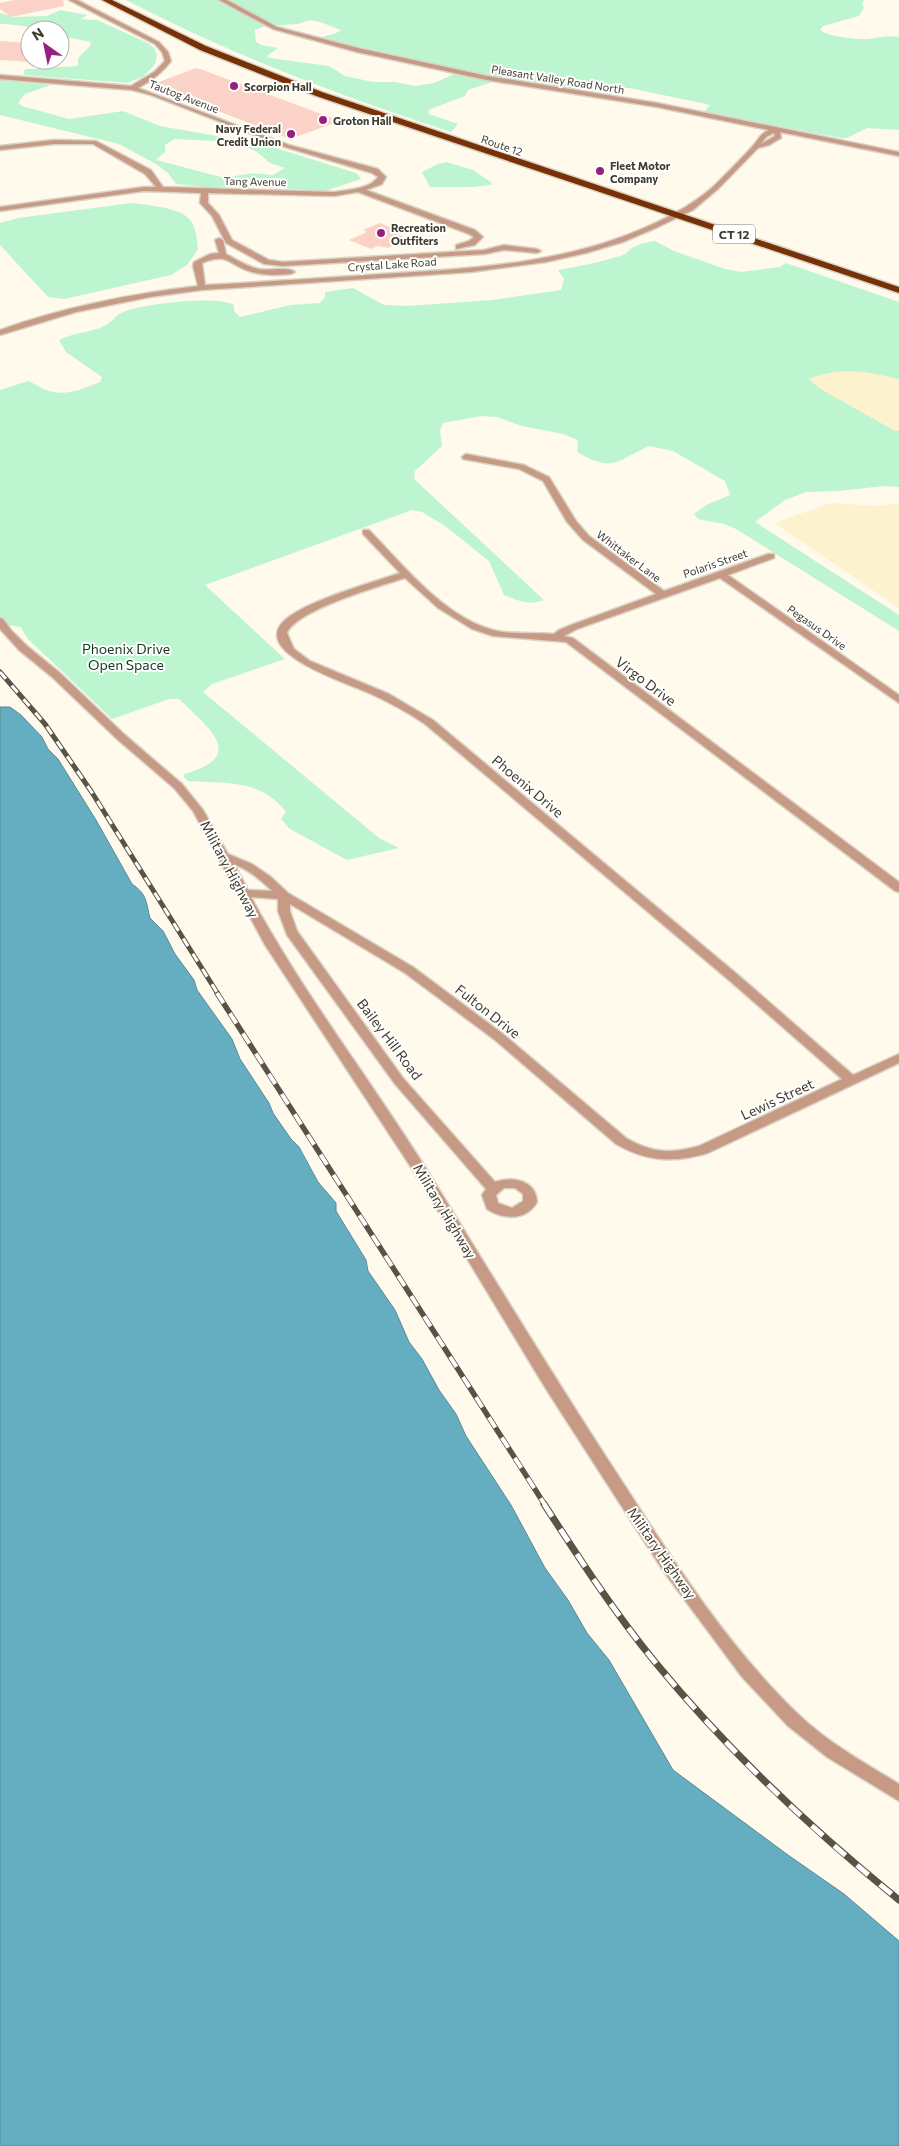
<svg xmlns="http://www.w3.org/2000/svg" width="899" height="2146" font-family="Commissioner,sans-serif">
<rect width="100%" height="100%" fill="#fffaec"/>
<g fill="#fdf2ce">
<path d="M834,371H861L899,379V431H895L819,388L809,379Z"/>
<path d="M830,503L877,506L899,503V608L774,523Z"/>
</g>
<g fill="#bdf5d0" fill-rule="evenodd">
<path d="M126,0H865L862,3L864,8L859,16L823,26L820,30C827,36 857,40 867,39C879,38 887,35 899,37V130L867,128L847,138H841L707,113L705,111L710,105L706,104L629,88L571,89L513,79L498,80L468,90L465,96L428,110L429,114L458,124L451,132L448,131C337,95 230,54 126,0ZM310,20L320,22L341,30C336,35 327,34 321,38L323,39L455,68L461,71L434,83L415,86L395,82H373L345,76L329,66L270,58L267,56L278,48L261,45L256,42L255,30L265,26L298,24Z"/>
<path d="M60,10L87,15L81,19L97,20L148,43L155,49L157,56L155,64L144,76L128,83L24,75V70L27,69L78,66V58L90,46L91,42L60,36V30C39,30 21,24 0,24V13L14,17L47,16Z"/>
<path d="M0,80L51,85L25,94L18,103L22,106L69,119L123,111L160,126L263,144L356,173L361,179L325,191L249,186L206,187L176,184L168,173L156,164L119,144L0,115ZM174,139L215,141L244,146L257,152L270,163L285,168L273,175L252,173L225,178L156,160L165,152V145Z"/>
<path d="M446,162L473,170L492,183L491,185L472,187H430L422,172L438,164Z"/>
<path d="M131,203C145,205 175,207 186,216C196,223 197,238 198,249L187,265L171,275L64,299L48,297L0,245V223L18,218Z"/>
<path d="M655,241L674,251L725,269L741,272L780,267L786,263L899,302V379C865,372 843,366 809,379L819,388L895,431H899V487L885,486L838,491L806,492L785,500L755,522L899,615V631L736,529L724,524L698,519L694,514L706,505L730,495L725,481L673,451L649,446C616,461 614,473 577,452L578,440L563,434L522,426L497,417L481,416L443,423L440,430L442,446L415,471L414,479L544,600C528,606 519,601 504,595L489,561L445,526L422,512L412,510L205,585L285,659L212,684L203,692L379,838L399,848L347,860L290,829L281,819L286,812C260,778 226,784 188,781L184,777V774C250,756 206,726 179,699H169L112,719L27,638L21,627L0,624V390L28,381C34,383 40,388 46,390C64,397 83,389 100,382L102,377L66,352L59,340C74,332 92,333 106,325C112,322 115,316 121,313C140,304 217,295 234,305V311L240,317L290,305L320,303L325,297V292L353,288L384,305L407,306L492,300L561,290L564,279L558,270C581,266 601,262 623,255C626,254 629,250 632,248C639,244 647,242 655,241Z"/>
</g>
<path fill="#65adc0" stroke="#5a8b94" d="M0,707H10L21,715L42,737L48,749L58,759L96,820L132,884C147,894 146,902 150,918L163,931L175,954L194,980L197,990L232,1039L240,1059L269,1103L273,1113L291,1139L299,1147L318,1182L336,1203V1211L366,1260L368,1271L395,1310L409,1342L422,1359L439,1390L456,1414L466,1436L511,1505L545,1568L568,1600L587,1633L609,1660L673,1770L788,1855L844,1894L899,1941V2146H0Z"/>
<g fill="#fbd2c8">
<path d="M14,0H63L64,6L11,17L0,9V3Z"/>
<path d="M0,41L30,43V62L0,60Z"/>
<path d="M196,68L200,69L340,121L290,139L151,85Z"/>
<path d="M380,223L400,231L394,233L406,238L403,239L406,240L388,248L378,246L371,249L349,240L367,232L363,230Z"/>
</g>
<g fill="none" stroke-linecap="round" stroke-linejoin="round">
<g stroke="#d9d4c6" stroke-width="3">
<g id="minor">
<path d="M69,0H77L159,42L168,52L171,61C162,73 151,81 138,88L289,145L378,169L386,177L382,184L366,190L475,230L483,237L475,245L456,249V245L469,241L474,237L469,234L358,192L334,196L208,193V203L219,215L232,240L269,260L283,262L484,250L504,245L537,249L541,251L537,253L504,250L485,254L283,266L264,264L226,243L212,216L200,203L201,193L144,191L0,211V207L144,187H156L145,174L93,144H54L0,150V146L54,140L96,141L151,170L163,187L334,192C347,190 370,189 378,177L372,173L285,147L151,95L132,90L0,79V75L131,86L154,72L165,61L162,52L155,44Z"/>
<path d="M219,0H227L277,27L358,48L487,76L657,103L899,152V156L780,132L781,138L769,145L758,148L719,188L693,210L658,227L623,242L586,253L546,262L471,272L202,290L150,297L76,312L0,335V330C64,307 130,294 198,286L193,266L194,262L210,254L219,253L215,240L219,238L223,240L226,254C237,260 248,267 259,269C270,271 287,266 295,272L291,274C278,275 265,276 252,272C227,265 230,252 202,263L205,285C265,282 324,278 383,274C474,269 570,263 653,224C675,214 696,202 714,186C726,174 739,161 751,148C758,141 759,134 769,130L657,107L487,80L357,52L273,29ZM774,133L775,136L761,144L766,137Z"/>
<path d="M466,454L524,465L549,477L576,521L589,536L664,591L768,554H774V558L728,575L899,695V703L720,578L577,629L564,636L573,638L899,882V892L895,891L566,642L493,636L472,629L438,608L405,578C380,586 296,610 287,633L294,649L310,661L389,694L433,720L738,975L853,1075L899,1054V1063L708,1153C674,1163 647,1162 616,1144L495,1040L405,973L290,904V911L297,931L403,1078L495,1182C512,1176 536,1180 537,1202C526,1221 504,1220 487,1209L482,1195L486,1189L395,1084L287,935L278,911V899L251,897C304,995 373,1083 432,1178C496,1282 560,1387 627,1489C677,1567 731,1650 798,1714C828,1743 865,1763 899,1784V1801L827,1757L788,1726L742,1677L664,1572L546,1389L420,1181L265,945L193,811L174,788L117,739L52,677L19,650L0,629V618L3,619L11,630L27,646L60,673L125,735L182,784L203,810L228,854L252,864L271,877L288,893L413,967L503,1034L626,1138C652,1153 670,1154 699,1146L842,1079L730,981L425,724C407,712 389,702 369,693C351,684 248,653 285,620C306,601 371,583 400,573L363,534V530H369C403,565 444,617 493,630C512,635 534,632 554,634L559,630L571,625L656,594L583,540L567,522L543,481L519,469L463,459L462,457ZM234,864C249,870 261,880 272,891L248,890ZM504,1188H515L523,1194V1201L512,1208L498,1203L496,1195Z"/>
</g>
</g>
<g stroke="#d9d4c6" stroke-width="3">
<path id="highway" d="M102,0H112L206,46L322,92L899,287V293L316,96L200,50Z"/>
</g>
<use href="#minor" fill="#c79a86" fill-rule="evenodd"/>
<use href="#highway" fill="#773106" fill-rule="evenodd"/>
<g stroke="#585345" stroke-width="5">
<path id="rail-far2" d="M0,672L45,724L91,791L218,994"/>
</g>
<g stroke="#585345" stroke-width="5.5">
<path id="rail-far1" d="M217,993L545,1505"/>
</g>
<g stroke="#585345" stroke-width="7">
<path id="rail" d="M544,1504C579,1558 614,1612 655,1662C728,1751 810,1828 899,1900"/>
</g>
<use href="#rail-far2" stroke="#fff" stroke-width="3" stroke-dasharray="9" stroke-linecap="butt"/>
<use href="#rail-far1" stroke="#fff" stroke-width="4" stroke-dasharray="12" stroke-linecap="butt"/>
<use href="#rail" stroke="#fff" stroke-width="5" stroke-dasharray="15" stroke-linecap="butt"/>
</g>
<g fill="#96207d" stroke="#fff" stroke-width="2">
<circle cx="234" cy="86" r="5"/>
<circle cx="323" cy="120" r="5"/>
<circle cx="291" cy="134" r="5"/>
<circle cx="600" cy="171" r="5"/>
<circle cx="381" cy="233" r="5"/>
</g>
<g text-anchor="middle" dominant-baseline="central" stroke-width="4" stroke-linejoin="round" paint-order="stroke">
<g font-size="11" fill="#403c2d" stroke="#fff">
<text transform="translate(558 79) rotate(9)">Pleasant Valley Road North</text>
<text transform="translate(184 96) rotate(21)">Tautog Avenue</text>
<text transform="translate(502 145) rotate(19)">Route 12</text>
<text transform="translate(255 181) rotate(1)">Tang Avenue</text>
<text transform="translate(392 264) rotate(-4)">Crystal Lake Road</text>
<text transform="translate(629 556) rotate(37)">Whittaker Lane</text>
<text transform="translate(715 563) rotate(-19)">Polaris Street</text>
<text transform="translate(817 627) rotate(35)">Pegasus Drive</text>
</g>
<g font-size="11" font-weight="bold" fill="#403c2d" stroke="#fff" text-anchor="start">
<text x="244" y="86">Scorpion Hall</text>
<text x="333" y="120">Groton Hall</text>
<text x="281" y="128" text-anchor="end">Navy Federal<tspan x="281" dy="13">Credit Union</tspan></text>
<text x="610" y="165">Fleet Motor<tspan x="610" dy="13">Company</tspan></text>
<text x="391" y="227">Recreation<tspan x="391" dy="13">Outfiters</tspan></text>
</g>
<rect fill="#fff" stroke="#79766c" stroke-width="1" x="713" y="224.5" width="42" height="19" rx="4"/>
<g font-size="12" font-weight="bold" fill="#403c2d">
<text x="734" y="234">CT 12</text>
</g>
<g font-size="14" fill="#0d3921" stroke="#fff">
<text x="126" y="648">Phoenix Drive<tspan x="126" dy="16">Open Space</tspan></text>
</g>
<g font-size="14" fill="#403c2d" stroke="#fff">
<text transform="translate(646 681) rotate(37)">Virgo Drive</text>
<text transform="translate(528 786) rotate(40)">Phoenix Drive</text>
<text transform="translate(230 869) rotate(62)">Military Highway</text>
<text transform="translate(488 1011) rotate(38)">Fulton Drive</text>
<text transform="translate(390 1039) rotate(53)">Bailey Hill Road</text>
<text transform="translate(777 1099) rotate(-25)">Lewis Street</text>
<text transform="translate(445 1211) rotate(59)">Military Highway</text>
<text transform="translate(662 1553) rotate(55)">Military Highway</text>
</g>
</g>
<g transform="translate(45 45) rotate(327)"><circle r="24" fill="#ffffff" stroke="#b3b1ab"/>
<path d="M0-4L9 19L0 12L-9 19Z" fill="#96207d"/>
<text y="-8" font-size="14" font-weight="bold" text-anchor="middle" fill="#403c2d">N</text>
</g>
</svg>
